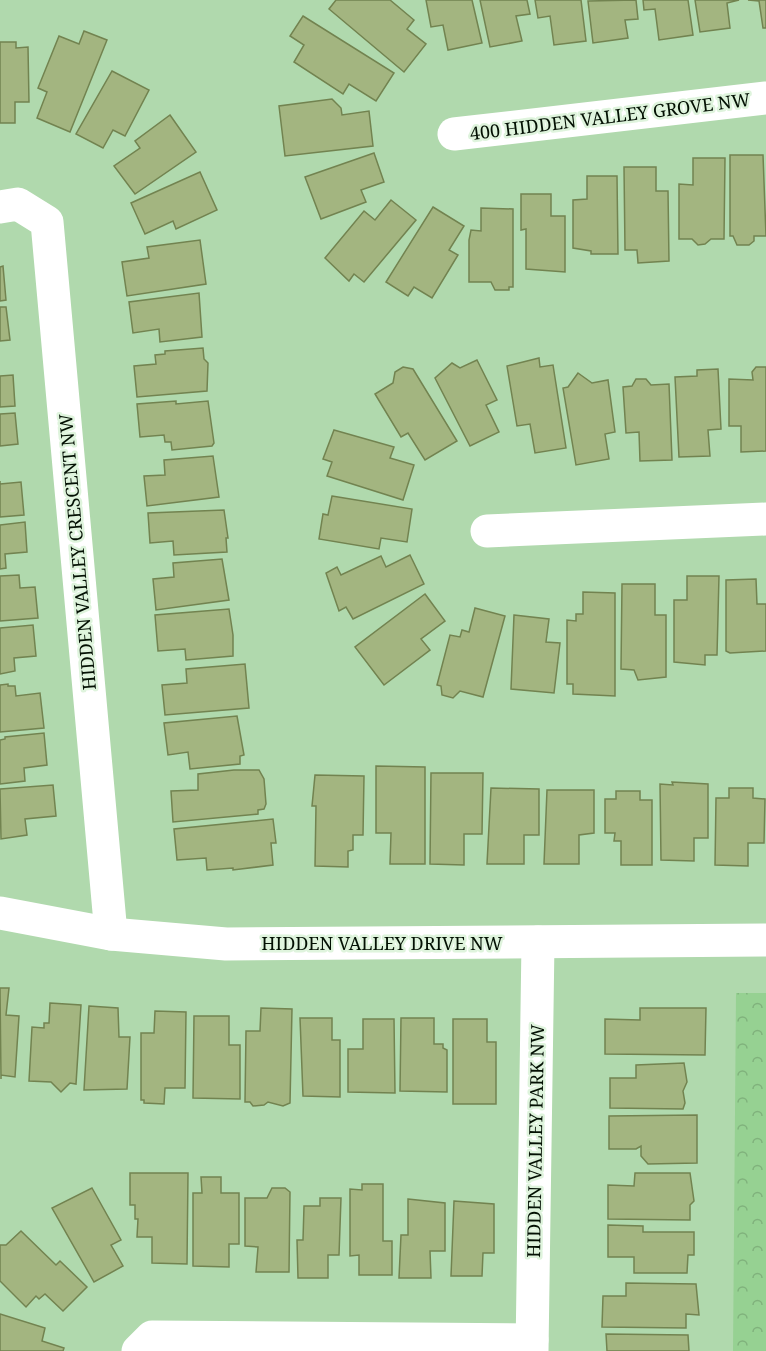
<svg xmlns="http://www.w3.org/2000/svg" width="766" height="1351" font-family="'Noto Serif',serif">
<defs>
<pattern id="park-crowns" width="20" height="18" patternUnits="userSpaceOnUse" patternTransform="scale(1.5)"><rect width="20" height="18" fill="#96d192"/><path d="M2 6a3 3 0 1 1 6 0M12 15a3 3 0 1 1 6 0" fill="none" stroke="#80b27c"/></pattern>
</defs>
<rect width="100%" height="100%" fill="#b0d9ad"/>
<path fill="url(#park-crowns)" d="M736,993H766V1351H733Z"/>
<g fill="#a3b580" stroke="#728350" stroke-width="1.5">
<path d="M336,0H390L414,20L407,29L426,44L404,72L329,9Z"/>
<path d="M426,0H472L482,43L448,50L443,25L431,27Z"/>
<path d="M480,0H527L530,14L516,16L522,41L490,47Z"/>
<path d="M535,0H581L586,41L554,45L550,16L538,18Z"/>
<path d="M636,0L638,19L625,20L628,38L593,43L588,1Z"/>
<path d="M643,0H688L693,35L659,40L655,9L644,10Z"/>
<path d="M695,0H739L727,3L730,28L700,32Z"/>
<path d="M748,0H766V28H763L759,1Z"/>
<path d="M303,16L394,73L376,101L349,84L343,94L294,62L304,45L290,36Z"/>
<path d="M84,31L107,40L70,132L37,118L47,92L38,88L59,36L79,44Z"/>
<path d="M0,42H16V48L28,47L29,102H15V123H0Z"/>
<path d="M112,71L149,90L125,136L113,130L103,148L76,134Z"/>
<path d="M332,99L341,108L342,115L369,111L373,146L285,156L279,106Z"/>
<path d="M170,115L196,152L135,194L114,166L140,148L135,141Z"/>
<path d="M374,153L384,182L361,190L366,202L321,219L305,177Z"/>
<path d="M730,155H763L766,236H754V241L749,245H737L733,236H730Z"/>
<path d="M693,158H725L724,239H711L705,244L698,245L692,239H679V184L693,185Z"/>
<path d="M624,167H656V191H668L669,261L638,263L637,250H625Z"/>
<path d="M200,172L217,210L176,229L173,221L145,234L131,203Z"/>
<path d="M587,176H617L618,254H591V251L573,248V200L587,199Z"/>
<path d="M521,194H551V216H565V272L526,269V229L521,230Z"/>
<path d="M391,200L416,220L364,282L354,274L349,281L325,258L364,211L375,220Z"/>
<path d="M433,207L464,226L449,250L458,255L432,298L414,287L408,296L386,282Z"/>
<path d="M481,208L513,209V287H509V290H495L491,282H469V240L471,230L481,231Z"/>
<path d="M200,240L206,284L127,296L122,262L149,258L147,247Z"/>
<path d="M3,266L6,300L0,301V267Z"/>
<path d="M199,293L202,337L160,342L159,329L133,333L129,302Z"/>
<path d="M0,307H6L10,340L0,341Z"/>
<path d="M203,348L204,359L208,363L207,391L137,397L134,366L156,364L155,355L165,354V351Z"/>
<path d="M539,358L540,367L553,365L566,448L535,453L530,424L517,426L507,366Z"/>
<path d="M477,360L497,400L486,405L499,432L470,446L435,378L452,363L460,368Z"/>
<path d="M403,367L413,369L457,441L425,460L408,433L401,437L375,394L393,383L395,372Z"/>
<path d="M756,367H766V451L741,452V426H729V379L753,380L752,372Z"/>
<path d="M718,369L721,429L708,430L710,456L679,457L675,377L697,376V370Z"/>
<path d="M578,373L592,383L608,380L615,432L605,434L609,459L576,465L563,388L568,387Z"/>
<path d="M13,375L15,406L0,407V376Z"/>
<path d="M636,379H646L651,385L669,384L672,460L640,461L639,432L626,433L623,387L632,386Z"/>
<path d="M176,401V404L208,401L214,443L212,446L172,450L171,442H165L164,435L140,437L137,404Z"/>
<path d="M15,413L18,444L0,446V414Z"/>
<path d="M334,430L394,447L390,458L414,465L403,500L327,476L332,462L323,459Z"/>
<path d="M213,456L219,497L147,506L144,476L165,475L164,460Z"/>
<path d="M0,481V484L21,482L24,515L0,517Z"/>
<path d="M332,496L412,509L407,542L381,538L379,549L319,539L323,514L328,515Z"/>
<path d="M224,510L228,538H226L227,552L174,555L173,541L150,543L148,513Z"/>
<path d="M25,522L27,552L5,554L6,568L0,569V525Z"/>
<path d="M410,555L424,584L353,619L346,607L339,611L326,573L337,567L341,575L381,556L386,567Z"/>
<path d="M222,559L229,600L156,610L153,579L174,577L173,563Z"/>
<path d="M19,575L20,588L35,587L38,618L0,621V576Z"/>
<path d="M687,576H719L717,655H705V665L674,662V600H687Z"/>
<path d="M756,579L757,604H766V651L730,653L726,651V580Z"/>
<path d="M622,584H655V615H666V677L638,680L634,670L621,669Z"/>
<path d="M583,592L615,593V696L573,694V684H567V620L576,621V614H583Z"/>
<path d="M425,594L445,621L421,639L430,650L384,685L355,647Z"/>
<path d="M475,608L505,616L483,697L460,691L453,698L442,695L441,686L437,685L450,635L460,637L462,630L469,632Z"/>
<path d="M229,609L233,635V656L186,660L185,649L158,651L155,615Z"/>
<path d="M514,615L549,619L546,642L560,643L554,693L511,689Z"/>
<path d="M33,625L36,656L14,658L15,671L0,674V628Z"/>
<path d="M245,664L249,708L165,715L162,685L187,683L186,669Z"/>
<path d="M8,684V686H15L16,696L40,693L44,728L0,732V685Z"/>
<path d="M237,716L244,755L240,756V764L190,769L188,752L168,755L164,723Z"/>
<path d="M44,733L47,765L24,768L25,781L0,784V740L5,739V737Z"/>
<path d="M376,766L425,767V864H390L391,833H376Z"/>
<path d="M234,770H259L264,779L266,804L264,809L258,810V814L173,822L171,791L198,790V774Z"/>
<path d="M431,773H483L482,834H464V865L430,864Z"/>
<path d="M315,775L364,776L363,835H353V850L348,851V867L315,866L316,806H312Z"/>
<path d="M672,782L708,784V838H694V861L661,860L660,784L673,785Z"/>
<path d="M53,785L56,816L25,819L27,835L1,839L0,789Z"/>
<path d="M491,788L539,789V835H524V864H487Z"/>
<path d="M729,788H753V798L765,799L764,843H748V866L715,865L716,798H729Z"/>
<path d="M547,790H594V833L579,835V864H544Z"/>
<path d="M616,791H640V800H652V865H621V841H614L615,833H605V799H616Z"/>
<path d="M273,819L276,843H271L273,865L233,870V868L207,870L206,858L177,860L174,829Z"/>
<path d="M0,988H9L6,1015L19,1016L15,1077L1,1075V1079Z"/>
<path d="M50,1003L81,1005L76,1084L70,1083L61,1092L51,1082L29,1081L32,1027L44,1028V1023H49Z"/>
<path d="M89,1006L118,1008L119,1037H130L127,1089L84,1090Z"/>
<path d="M261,1008L292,1009L290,1103L283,1106L268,1102L264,1105L253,1106L250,1102H245L246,1031H260Z"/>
<path d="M640,1008H706L705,1055L605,1054V1019L640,1020Z"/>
<path d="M155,1011L186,1012L185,1088H165L164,1104L144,1103V1100H141V1033H154Z"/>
<path d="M194,1016H229V1045H240V1099L193,1098Z"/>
<path d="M300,1018H332V1040H340V1097L303,1096Z"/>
<path d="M401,1018H434V1044H443V1048L447,1050V1092L400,1091Z"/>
<path d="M363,1019H394L395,1093L348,1092V1049H363Z"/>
<path d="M453,1019H487V1042H496V1104H453Z"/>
<path d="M684,1063L687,1082L683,1091L685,1103L683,1109L610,1108V1078H636V1065Z"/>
<path d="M697,1115V1163L648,1164L641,1156V1146L636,1149H609V1116Z"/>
<path d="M130,1173H188L187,1264L152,1263V1237H137L138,1219H135V1205H130Z"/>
<path d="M635,1173H690L694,1201L690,1205V1220L608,1219V1185L634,1186Z"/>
<path d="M201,1177H221V1193H239V1244H229V1267L193,1266V1193H202Z"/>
<path d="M362,1184H383V1241H392V1275H359V1255L350,1256V1189L362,1190Z"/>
<path d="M92,1188L121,1240L111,1245L123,1266L94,1282L52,1208Z"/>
<path d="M272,1188H285L290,1192L289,1272H256L258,1247L245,1246V1198H267Z"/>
<path d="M320,1198H341L339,1255H328V1278H298L297,1240H303L304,1206H320Z"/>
<path d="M408,1199L445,1203V1251H430L431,1278H399L401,1235H408Z"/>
<path d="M454,1201L494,1204V1253H483L482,1276H451Z"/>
<path d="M608,1225L643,1226V1232H694V1255H688L687,1273H634V1257H608Z"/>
<path d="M21,1231L56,1265L60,1261L87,1287L63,1311L45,1294L39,1299L36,1296L26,1307L0,1281V1245H6Z"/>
<path d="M626,1283L696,1284L699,1315L686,1314V1328L602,1327L603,1296H626Z"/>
<path d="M0,1314L45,1328L42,1341L64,1348L63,1351H0Z"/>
<path d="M606,1334L688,1335L689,1351H607Z"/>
</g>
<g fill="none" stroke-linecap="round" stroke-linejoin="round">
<g stroke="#fff" stroke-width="33">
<path d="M454,134L766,98"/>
<path d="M0,207L18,204L47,222L111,934"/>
<path d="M487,531L766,519"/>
<path d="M138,1351L152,1337L532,1340"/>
<path d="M532,1351L538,942"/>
</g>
<path stroke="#fff" stroke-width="33" d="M0,913L111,934L226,944L766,940"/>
</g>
<g text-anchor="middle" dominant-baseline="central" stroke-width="5" stroke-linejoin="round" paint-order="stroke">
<g font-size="18" fill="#031003" stroke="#dff4dd">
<text transform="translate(610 116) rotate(-7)">400 HIDDEN VALLEY GROVE NW</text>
<text transform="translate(77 552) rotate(-95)">HIDDEN VALLEY CRESCENT NW</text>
<text x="382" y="943">HIDDEN VALLEY DRIVE NW</text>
<text transform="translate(535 1141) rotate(-89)">HIDDEN VALLEY PARK NW</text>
</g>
</g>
</svg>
